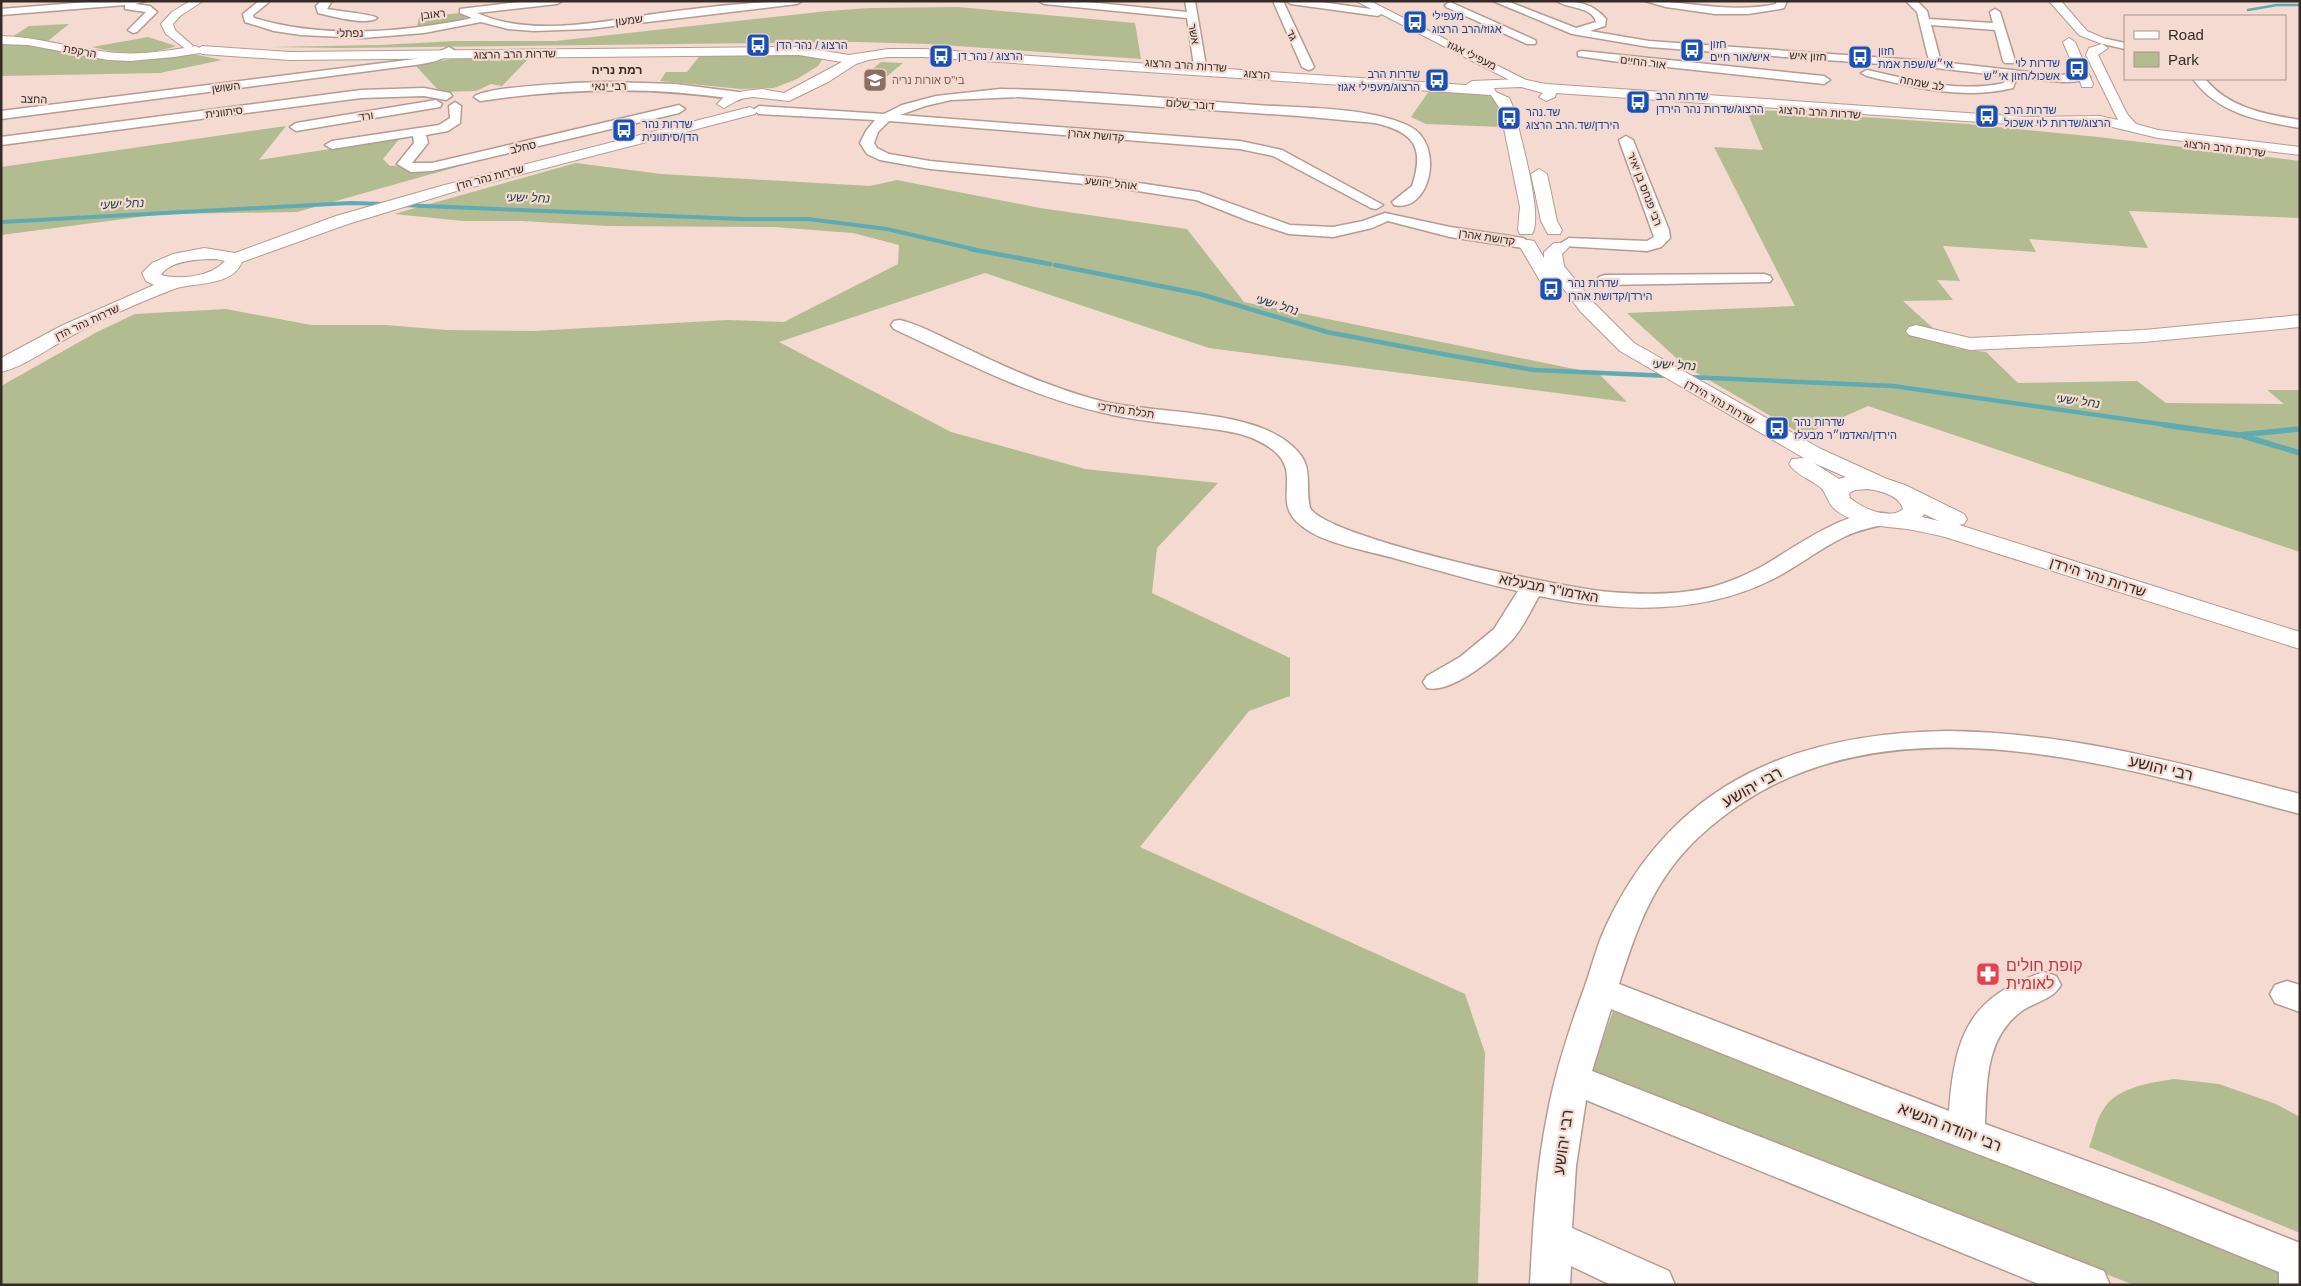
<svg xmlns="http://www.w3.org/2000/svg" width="2301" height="1286" font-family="Arial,Heebo,sans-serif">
<rect width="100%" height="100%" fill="#f4dad0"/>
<g fill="#b3bb90">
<path d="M958,7L1135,23L1141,59L928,44L857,42L339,48L270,47L380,45L455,41H556L828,11L869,8Z"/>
<path d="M461,13L468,20L417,28L419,17Z"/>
<path d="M69,24L48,41L12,37L29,26Z"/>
<path d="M148,37L176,46C149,56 119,54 92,47Z"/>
<path d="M1,42H20L115,61L193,54L222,60L160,73L1,76Z"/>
<path d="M787,53L824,57L818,66L797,79L774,88L741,89L660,81L666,72H687L701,54Z"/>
<path d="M467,56H531L502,86L491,84L476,91L440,92L416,66Z"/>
<path d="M881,62L903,63L886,77L864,76Z"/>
<path d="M1429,91C1449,92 1482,88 1499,101L1503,127L1426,124L1411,117Z"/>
<path d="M1746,109L1967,124L2098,137L2300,161V218L2129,211L2148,248L2029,239L2036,252L1943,246L1960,281L1937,280L1953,300L1903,301L1955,348L1986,352L2018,383L2137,381L2166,403L2284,404L2267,390H2300V552L1868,406L1803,435L1685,366L1627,313L1795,306L1714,147L1763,150Z"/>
<path d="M286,126L259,160L400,138L383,159L390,166L474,162L297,212L162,214L1,235V167Z"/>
<path d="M576,163L661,174L870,186L897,180L1040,208L1187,229L1244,302L1599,374L1627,402L1209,348L985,273L779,342L951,432L1085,469L1218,483L1157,548L1152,593L1290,658V696L1249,711L1140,847L1465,994L1485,1053L1478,1285H1V386L97,332L135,314L226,309L311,325H386L447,330L534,331L727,320L784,322L898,264L899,245L853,233L774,227L607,226L522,221H463L394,214Z"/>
<path d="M1613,1011L2278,1268L2279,1285H2134L1591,1072Z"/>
<path d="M2174,1079L2219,1084L2276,1104L2300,1117V1233L2089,1147C2094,1135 2096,1120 2103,1110C2116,1087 2150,1083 2174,1079Z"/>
</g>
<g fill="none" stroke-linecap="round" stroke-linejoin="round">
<path stroke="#5eabb3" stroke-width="2.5" d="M2248,10L2277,5H2300"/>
<g stroke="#5eabb3" stroke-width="4">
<path d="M401,205L741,219H808L887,229L977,250"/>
<path d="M1,222L350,203L386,204"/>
</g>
<g stroke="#5eabb3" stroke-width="4.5">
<path d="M970,249L1050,264"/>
<path d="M1055,265L1200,294L1327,332L1437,353L1534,370L1670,376"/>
<path d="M1687,377L1893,386L2174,426"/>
</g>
<g stroke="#5eabb3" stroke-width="5.5">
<path d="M2165,425L2238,435L2300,429"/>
<path d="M2243,436L2300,453"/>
</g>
<g stroke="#b49c92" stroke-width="3">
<g id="minor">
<path d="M100,1H146L135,4L150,6L157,12L137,32L133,33L128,30L146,12L125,9V5L1,15V9Z"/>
<path d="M259,1L269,2L253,15L254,18C324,39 401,33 472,18L460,13V9L528,1H562L557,4L477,13C532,38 603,21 661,13C708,7 755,1 802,1L797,4L589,29L534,31L508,29L481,22L424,33L363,38L301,35L274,31L245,22L243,14Z"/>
<path d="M321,1H332L327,9C337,11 372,14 377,18C367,26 331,16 318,13L316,6Z"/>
<path d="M1039,1H1078L1187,12L1185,1H1195L1206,66L1200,69L1194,66L1187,18L1044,4Z"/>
<path d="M1273,1H1283L1314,67L1312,69L1308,70L1302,67Z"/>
<path d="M1286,1H1314L1378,10L1383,13L1378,16L1291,4Z"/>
<path d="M1493,1H1507L1576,28L1596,22C1592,6 1568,9 1557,1C1576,1 1593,3 1606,19L1605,26L1590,31L1649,41L1929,61L1917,12L1906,1H1917L1927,11L1929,19L1993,23L1990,12L1995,9L2000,12L2015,61L2013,63H2005L2003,61L1995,30L1931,25L1941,62L2055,75L2084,74L2090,77C2079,87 2032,79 2017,77L2013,88C1963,100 1916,88 1867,76L1861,73L1867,70C1912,80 1958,93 2004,83L2006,76L1936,68L1649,47L1572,34Z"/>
<path d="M1645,1C1690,1 1731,14 1776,4L1777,1H1787L1784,8L1780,9L1748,14H1715L1666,7Z"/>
<path d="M1450,2L1535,40L1536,42L1535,44H1527L1446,7L1445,5Z"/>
<path d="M2107,39L2125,43V49L2103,44V40Z"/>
<path d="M449,47L454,50C444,61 429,63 415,65L1,119V111L415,59L432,55Z"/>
<path d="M1582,51L1794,73L1824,76L1830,80L1824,84L1612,61L1578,56V52Z"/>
<path d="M2193,79H2205C2229,108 2264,114 2300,120V128C2260,121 2218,114 2193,79Z"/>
<path d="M610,82L675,84L739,92L745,96L739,100C652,86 567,88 480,101L474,97C484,86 589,82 610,82Z"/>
<path d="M424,88L450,93L452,96L446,100L424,96L361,98L1,145V137L361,90Z"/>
<path d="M1000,89C1085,90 1171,99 1256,105C1301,108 1370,107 1409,126C1446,144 1430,214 1394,205L1392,202L1412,186C1425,147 1414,132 1375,123L1299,116L1018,97L951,100L925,106L900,115L1240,141L1282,150L1383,205L1376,209L1371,208L1273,156L1240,149L889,121L878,132L874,143L877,148L889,154L930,161L1105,178L1199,192L1290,225L1333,227L1363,221L1385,213L1450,227L1523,238L1531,243L1523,248L1450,237L1388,221L1372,228L1333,237L1289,234L1249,221L1196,200L1105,186L930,169L880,160L867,154L860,143L866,131L875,120L759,114L753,110L759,106L884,114L902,105L936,96Z"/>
<path d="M436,100L442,104L440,107L296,131L290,127L296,123Z"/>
<path d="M455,102L461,106L460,123L448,131L426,135L428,143L412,163H432L679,105L685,109L679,113L432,171L411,172L397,164L414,143L413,136L332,149L325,145L332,141L439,125L450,118L449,106Z"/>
<path d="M1626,136L1633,140L1669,230L1670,238L1661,247L1647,251L1564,246L1561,243L1569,238L1647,241L1654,237L1619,140Z"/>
<path d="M1764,274L1770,276L1772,279L1770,282L1605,285L1599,283L1597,280L1599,277L1605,275Z"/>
<path d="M900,320C924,326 947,340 970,350C1013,371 1058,390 1105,402C1157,414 1243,409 1286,441C1317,464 1304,478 1310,508C1328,539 1567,589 1610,592C1643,595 1679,595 1712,587C1729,582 1746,575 1761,567C1793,549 1850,505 1888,514L1891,519L1888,524C1873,527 1858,530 1844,537C1819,549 1797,567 1773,579C1700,616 1616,612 1539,596C1531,610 1523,628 1512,640C1496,657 1451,694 1427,688L1423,682L1427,676L1460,657L1494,629L1518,591C1477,582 1437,570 1397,559C1367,550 1318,544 1296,521C1270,494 1313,464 1252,438C1238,432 1220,430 1204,428C1169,423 1134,421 1100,412C1027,395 961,360 894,329L891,325L894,321Z"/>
<path d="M1949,731C2074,733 2180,763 2300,794V814C2129,769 1904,696 1742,803C1715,821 1688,844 1669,871C1644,906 1632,944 1619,984L1949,1111C1955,1036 1968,997 2044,972L2056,976L2061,985C2052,1000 2037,1001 2023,1010C1985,1037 1987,1082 1985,1124L2169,1191L2300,1243V1285H2279V1272L2156,1222L1878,1116L1611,1009L1592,1071L2104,1271L2110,1285H2041L1586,1100L1576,1166L1572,1228L1669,1271L1675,1285H1611L1571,1266L1570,1285H1530C1533,1227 1536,1169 1548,1111C1556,1069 1570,1027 1585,986C1592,966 1597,945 1606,926C1674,781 1796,733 1949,731Z"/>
<path d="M2287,981L2300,985V1012L2275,1003L2270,994L2275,985Z"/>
</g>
</g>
<g stroke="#b49c92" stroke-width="2">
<g id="tertiary">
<path d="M1356,1H1370L1534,84L1533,87H1523Z"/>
<path d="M1,36C38,37 72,48 108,52C137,56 167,51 196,46L202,50L200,53L174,57L130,61L108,60L28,45L1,44Z"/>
<path d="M2300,315V327L2144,342L1970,350L1909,335L1906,331L1909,327L1916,325L1970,338L2144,330Z"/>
</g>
</g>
<g stroke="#b49c92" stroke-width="2">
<g id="secondary">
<path d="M190,1H203L180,16L173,24L175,30L193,46L187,50L166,34L161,24L172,12Z"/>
<path d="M2049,1H2061L2087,31L2108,40L2102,44L2079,35Z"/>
<path d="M2069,38L2075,42L2093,84L2092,87H2082L2081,84L2063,42Z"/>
<path d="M2102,44L2108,48L2098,55L2127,114L2136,124L2158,130L2300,147V155L2158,138L2100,124L2025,125L1556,93L1555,97L1546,101L1539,97L1543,93L1521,87L1494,88L1496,92L1509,98L1514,109C1519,133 1544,216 1532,234H1520L1518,230L1520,207L1500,109L1491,95L924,57H888L868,60L856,64L828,82L789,101L753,97L740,99L724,108L717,104L724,97L744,91L762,89L784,93L842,62L799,55L290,60L202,54L196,50L202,46L290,52L799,47L849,55L888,49H924L1466,85L1472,81L1521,79L1546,84L2025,117L2100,116L2118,120L2086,55L2089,48Z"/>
<path d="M750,107L757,111L755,114L453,192L348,224L242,262C232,287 194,282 174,289C140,302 104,318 73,335C50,347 26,366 1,372V358L63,325L154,285L146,281L142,273L152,263L173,254L204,248L235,253L336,216L441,186ZM216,259L225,261C211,277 180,280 161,275C170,260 199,259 216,259Z"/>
<path d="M1539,169L1547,174L1557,221L1562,230L1560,234H1548L1541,221L1531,174Z"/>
<path d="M1528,240L1534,241L1544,258V252L1554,243H1566L1569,247L1562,254L1564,266L1594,303L1634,343L1821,449L1887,479L1905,485L1964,514L1967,519L1964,524L1959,525L2300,632V649L1945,537C1932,534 1920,531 1907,529C1883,526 1858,526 1837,511C1826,503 1828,494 1820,487C1810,479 1796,475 1789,464L1792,459L1804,458L1620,351L1580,311L1560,284L1561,287L1558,291H1546L1519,245L1522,241ZM1814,463L1846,477L1839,479ZM1868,489C1881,491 1899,495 1903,509C1889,521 1862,508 1850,498L1849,493L1855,490ZM1924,514L1939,521L1922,517Z"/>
</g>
</g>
<use href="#minor" fill="#fff" fill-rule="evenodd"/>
<use href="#tertiary" fill="#fff" fill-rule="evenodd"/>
<use href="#secondary" fill="#fff" fill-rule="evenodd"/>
</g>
<defs>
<g id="bus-square" transform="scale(1.25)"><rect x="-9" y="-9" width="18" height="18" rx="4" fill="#1a4fb4" stroke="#f4dad0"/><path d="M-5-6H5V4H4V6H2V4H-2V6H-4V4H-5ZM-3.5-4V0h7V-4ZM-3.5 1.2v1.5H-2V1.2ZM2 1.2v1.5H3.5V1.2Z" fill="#fff"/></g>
<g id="school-square" transform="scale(1.25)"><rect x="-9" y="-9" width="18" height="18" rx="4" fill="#8d6e63" stroke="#f4dad0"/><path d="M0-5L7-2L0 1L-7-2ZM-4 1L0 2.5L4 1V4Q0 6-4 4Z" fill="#fff"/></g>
<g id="pharmacy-square" transform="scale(1.25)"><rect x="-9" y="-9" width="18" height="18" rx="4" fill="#e0444e" stroke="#f4dad0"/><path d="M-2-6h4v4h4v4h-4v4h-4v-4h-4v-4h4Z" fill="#fff"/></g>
</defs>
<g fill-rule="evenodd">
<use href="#bus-square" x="1415" y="22"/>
<use href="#bus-square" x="758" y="45"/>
<use href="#bus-square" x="1692" y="50"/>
<use href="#bus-square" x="941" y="56"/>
<use href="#bus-square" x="1860" y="57"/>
<use href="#bus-square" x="2077" y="69"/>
<use href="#school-square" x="875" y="80"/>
<use href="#bus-square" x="1437" y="80"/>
<use href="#bus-square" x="1638" y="102"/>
<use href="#bus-square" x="1987" y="116"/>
<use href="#bus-square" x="1509" y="118"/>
<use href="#bus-square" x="624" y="130"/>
<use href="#bus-square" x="1551" y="289"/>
<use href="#bus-square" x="1777" y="428"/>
<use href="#pharmacy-square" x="1988" y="974"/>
</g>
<g text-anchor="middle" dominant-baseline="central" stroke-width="4.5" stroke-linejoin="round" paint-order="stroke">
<g font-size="11" fill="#342b27" stroke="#f4dad0">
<text transform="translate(433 14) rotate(-6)">ראובן</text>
<text transform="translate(629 20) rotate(-7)">שמעון</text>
<text transform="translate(350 33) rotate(-1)">נפתלי</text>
<text transform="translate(1194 34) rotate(80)">אשר</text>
<text transform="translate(1292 35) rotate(64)">גד</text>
<text transform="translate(80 51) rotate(10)">הרקפת</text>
<text transform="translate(515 54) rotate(-1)">שדרות הרב הרצוג</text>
<text transform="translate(1472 55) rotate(26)">מעפילי אגוז</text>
<text transform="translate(1808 56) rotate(3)">חזון איש</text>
<text transform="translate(1643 62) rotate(7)">אור החיים</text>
<text transform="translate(1186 65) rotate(4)">שדרות הרב הרצוג</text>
<text transform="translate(1257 74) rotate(4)">הרצוג</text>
<text transform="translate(1922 83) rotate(10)">לב שמחה</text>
<text transform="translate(609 86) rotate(-1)">רבי ינאי</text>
<text transform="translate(226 87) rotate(-7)">השושן</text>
<text transform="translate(34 99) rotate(2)">החצב</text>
<text transform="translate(1190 104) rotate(4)">דובר שלום</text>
<text transform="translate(224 112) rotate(-7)">סיתוונית</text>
<text transform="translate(1820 112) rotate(4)">שדרות הרב הרצוג</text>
<text transform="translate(366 116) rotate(-8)">ורד</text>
<text transform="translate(1096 135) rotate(5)">קדושת אהרן</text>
<text transform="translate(523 147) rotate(-13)">סחלב</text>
<text transform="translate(2225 148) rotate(7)">שדרות הרב הרצוג</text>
<text transform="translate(490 177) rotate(-15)">שדרות נהר הדן</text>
<text transform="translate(1111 183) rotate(6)">אוהל יהושע</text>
<text transform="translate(1645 189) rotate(69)">רבי פנחס בן יאיר</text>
<text transform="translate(1487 237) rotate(9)">קדושת אהרן</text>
<text transform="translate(87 322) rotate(-25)">שדרות נהר הדן</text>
<text transform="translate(1720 402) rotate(30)">שדרות נהר הירדן</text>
<text transform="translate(1126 410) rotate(9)">תכלת מרדכי</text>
</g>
<g font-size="11" fill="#164399" stroke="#f4dad0" text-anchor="start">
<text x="1432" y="16">מעפילי<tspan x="1432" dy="13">אגוז/הרב הרצוג</tspan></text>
<text x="1710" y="44">חזון<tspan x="1710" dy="13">איש/אור חיים</tspan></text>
<text x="776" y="45">הרצוג / נהר הדן</text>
<text x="1878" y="51">חזון<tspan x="1878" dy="13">אי״ש/שפת אמת</tspan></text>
<text x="958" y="56">הרצוג / נהר דן</text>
<text x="2060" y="63" text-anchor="end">שדרות לוי<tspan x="2060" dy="13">אשכול/חזון אי״ש</tspan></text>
<text x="1420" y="74" text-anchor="end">שדרות הרב<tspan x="1420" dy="13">הרצוג/מעפילי אגוז</tspan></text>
<text x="1656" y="96">שדרות הרב<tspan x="1656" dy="13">הרצוג/שדרות נהר הירדן</tspan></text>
<text x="2004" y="110">שדרות הרב<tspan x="2004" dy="13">הרצוג/שדרות לוי אשכול</tspan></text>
<text x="1526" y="112">שד.נהר<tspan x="1526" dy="13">הירדן/שד.הרב הרצוג</tspan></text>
<text x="642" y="124">שדרות נהר<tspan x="642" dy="13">הדן/סיתוונית</tspan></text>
<text x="1568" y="283">שדרות נהר<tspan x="1568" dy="13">הירדן/קדושת אהרן</tspan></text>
<text x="1794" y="422">שדרות נהר<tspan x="1794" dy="13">הירדן/האדמו״ר מבעלז</tspan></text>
</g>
<g font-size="11" fill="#785e54" stroke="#f4dad0" text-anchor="start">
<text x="892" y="80">בי"ס אורות נריה</text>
</g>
<g font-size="12" font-weight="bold" fill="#39271f" stroke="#f4dad0">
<text x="617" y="70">רמת נריה</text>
</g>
<g font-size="12" font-style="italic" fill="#193e42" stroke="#f4dad0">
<text transform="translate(528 198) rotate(2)">נחל ישעי</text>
<text transform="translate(122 204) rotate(-3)">נחל ישעי</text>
<text transform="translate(1277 305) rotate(17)">נחל ישעי</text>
<text transform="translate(1674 365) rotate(3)">נחל ישעי</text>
<text transform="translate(2078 401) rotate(8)">נחל ישעי</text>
</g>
<g font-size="14" fill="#342b27" stroke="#f4dad0">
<text transform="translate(2098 577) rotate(18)">שדרות נהר הירדן</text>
<text transform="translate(1549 588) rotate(11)">האדמו"ר מבעלזא</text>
</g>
<g font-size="16" fill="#342b27" stroke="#f4dad0">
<text transform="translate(2161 768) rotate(13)">רבי יהושע</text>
<text transform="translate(1752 787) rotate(-29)">רבי יהושע</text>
<text transform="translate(1950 1127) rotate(21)">רבי יהודה הנשיא</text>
<text transform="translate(1563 1142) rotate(-82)">רבי יהושע</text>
</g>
<g font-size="16" fill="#be3a42" stroke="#f4dad0" text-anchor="start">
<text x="2006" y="965">קופת חולים<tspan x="2006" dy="18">לאומית</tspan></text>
</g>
</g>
<rect width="2301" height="1286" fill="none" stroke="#342b27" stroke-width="5"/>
<rect x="2124" y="15" width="162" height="65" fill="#f4dad0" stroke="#a7948c"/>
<rect x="2134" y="31" width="25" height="8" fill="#ffffff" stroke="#a7948c"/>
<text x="2168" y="40" font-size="15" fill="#342b27">Road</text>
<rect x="2134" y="52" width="25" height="15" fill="#b3bb90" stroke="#a7948c"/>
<text x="2168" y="65" font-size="15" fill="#342b27">Park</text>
</svg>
